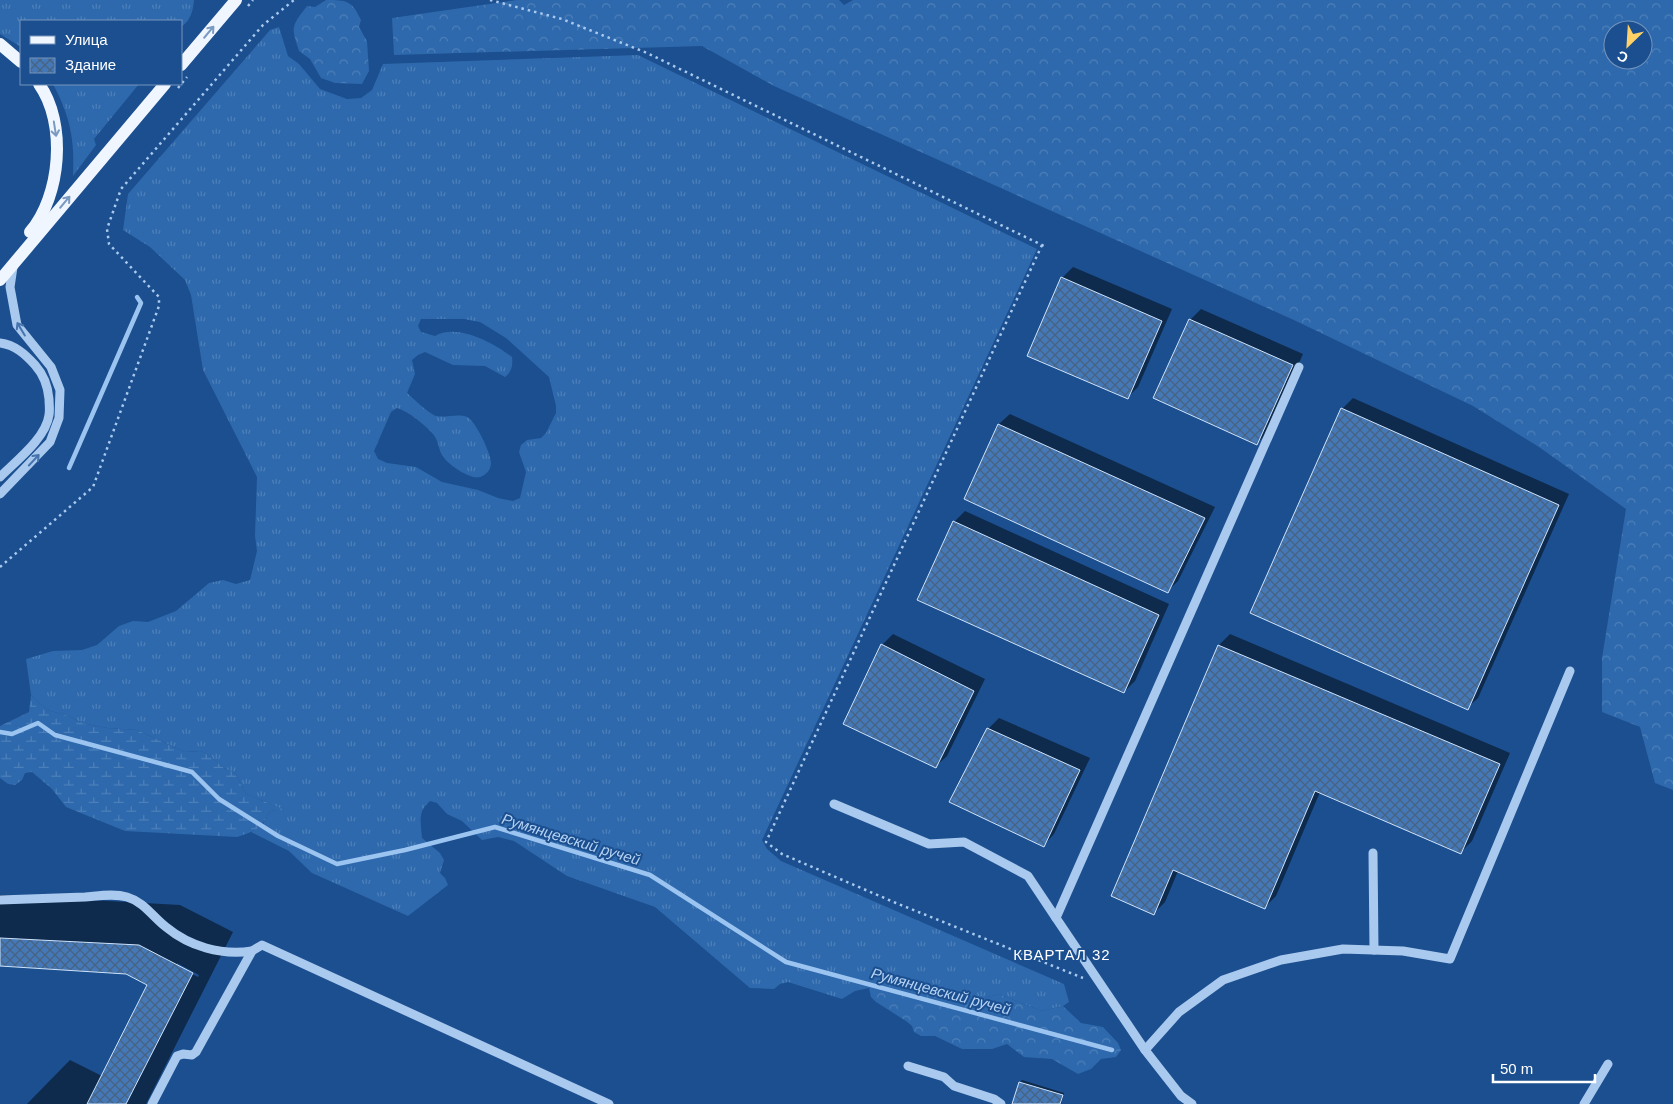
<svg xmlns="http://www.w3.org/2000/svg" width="1673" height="1104" font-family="Arial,sans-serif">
<defs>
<pattern id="grass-tufts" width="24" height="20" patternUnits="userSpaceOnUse" patternTransform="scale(1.25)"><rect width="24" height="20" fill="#2e69ad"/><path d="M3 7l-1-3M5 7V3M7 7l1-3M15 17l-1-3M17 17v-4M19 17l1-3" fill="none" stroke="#4d80b9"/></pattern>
<pattern id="forest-crowns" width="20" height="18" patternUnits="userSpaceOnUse" patternTransform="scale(1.25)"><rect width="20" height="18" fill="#2e69ad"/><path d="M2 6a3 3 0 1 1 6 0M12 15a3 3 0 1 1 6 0" fill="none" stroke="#4d80b9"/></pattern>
<pattern id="wetland-marsh" width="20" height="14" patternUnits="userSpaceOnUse" patternTransform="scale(1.25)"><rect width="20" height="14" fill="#2e69ad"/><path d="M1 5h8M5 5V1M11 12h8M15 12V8" fill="none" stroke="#4d80b9"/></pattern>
<pattern id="building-cross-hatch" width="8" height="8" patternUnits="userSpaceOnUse" patternTransform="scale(1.25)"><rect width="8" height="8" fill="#4478b7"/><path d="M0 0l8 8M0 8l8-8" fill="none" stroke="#486282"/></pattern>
</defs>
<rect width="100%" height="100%" fill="#1b4f8f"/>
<g fill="url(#grass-tufts)" fill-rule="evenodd">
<path d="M0,0H194C193,11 191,20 181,27V21H21V47L0,34Z"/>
<path d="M279,27L288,56L299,64L320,89L347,99L361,98L372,90L383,64L638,55L1037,249L762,840L767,849L781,861L1064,984L1069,1002L1063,1006L1042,1011L999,994L977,1000L939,996L910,986L897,976L874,970L869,988L855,991L842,999L788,982L780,984L774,989L750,988L655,907L567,876L514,841L498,837L482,840L462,821L447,814L437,803L430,801C417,812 421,822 422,838L440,853L444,860L440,873L445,878L448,885L408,916L312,873L289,851L251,832L263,824L270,811L284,810L246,794L235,773L224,768L207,754L201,751L185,752L137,730L107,728L82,723L69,716L47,710L31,695L26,659L53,651L82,650L97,645L119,626L133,621L148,622L176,611L209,583L223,580L236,584L250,580L257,551L255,536L257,477L203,370L191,295L185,280L150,247L123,230L128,194L270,30ZM421,319H464L480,322L506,338L549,377L556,406V413L546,433L541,438L527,440L521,445L519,452L526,472L520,498L513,501L498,498L478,490L442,482L416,467L387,463L378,459L374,451L391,412L397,408C409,412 424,424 433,434C439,441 438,448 442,455C447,464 470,480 480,477C486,475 491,470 491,463C491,454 476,421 467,417C458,413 446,418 437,416C430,415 414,399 407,393L415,374L412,360L418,355L425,352L453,365L485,366L505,377C512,371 513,366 512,357C494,343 457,323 435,336L421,332L418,326Z"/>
<path d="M53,84H139L94,139L96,145L73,176C75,140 70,116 53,84Z"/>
</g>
<g fill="url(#forest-crowns)" fill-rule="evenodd">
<path d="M326,0C348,0 352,1 361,20L359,27L367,41L369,71L362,84L335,83L321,78L310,59L299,51C291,26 291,27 307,6L315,7Z"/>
<path d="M517,0H839L844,5L853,0H1673V790L1655,783L1640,727L1602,712V658L1626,509L1539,447L1473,406L1296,321L774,86L702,46L394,55L392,18ZM1613,30H1643V60H1613Z"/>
<path d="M874,970L897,976L910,986L939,996L977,1000L999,994L1042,1011L1063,1006L1081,1023L1103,1027L1118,1043L1121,1050L1116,1057L1101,1059L1091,1069L1078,1074L1052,1059L1024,1057L1007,1044L992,1049H962L935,1036H921L914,1032L912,1026L906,1021L876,1002L871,997L869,988Z"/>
</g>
<path fill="url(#wetland-marsh)" d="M31,695L47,710L69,716L82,723L107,728L137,730L185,752L201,751L207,754L224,768L235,773L246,794L285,810L270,811C261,829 256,831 237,837L125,831L66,807L52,789L32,772L25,773L22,780L15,785L8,784L0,778V726L29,712Z"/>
<g fill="#0007" fill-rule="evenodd">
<path d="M1073,267L1172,309L1138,387L1127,398L1062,278Z"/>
<path d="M1201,309L1303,354L1268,432L1257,443L1190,320Z"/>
<path d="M1353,398L1569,494L1478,698L1467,708L1342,409Z"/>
<path d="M1010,414L1215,507L1178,581L1167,592L966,499L999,424Z"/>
<path d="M965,511L1169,604L1135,681L1124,692L954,522Z"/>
<path d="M893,634L985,679L947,756L936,766L882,645Z"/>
<path d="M1230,634L1510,753L1472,841L1461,852L1320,792L1276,896L1265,907L1178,871L1165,902L1154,913L1113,896L1219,645Z"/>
<path d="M999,718L1090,758L1054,834L1044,845L988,729Z"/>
<path d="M0,895L180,905L233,932L146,1104H27L70,1060L102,1076L149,984L127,973L0,965ZM177,963L199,975L198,977L177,966Z"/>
<path d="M1022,1080L1064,1093L1061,1104H1018L1020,1082Z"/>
</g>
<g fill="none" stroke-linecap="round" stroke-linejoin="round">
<g stroke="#9cc4f0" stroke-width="4.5">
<path d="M69,468L141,303L137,297"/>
<path d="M0,732L12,734L38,723L55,735L192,772L219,799L278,836L337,864L405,850L495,827L650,875L786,962L1112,1050"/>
</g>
</g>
<g fill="url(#building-cross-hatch)" stroke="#cfe3fa">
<path d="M1061,277L1162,321L1128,399L1027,356Z"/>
<path d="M1189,319L1293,365L1257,445L1153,398Z"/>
<path d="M1341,408L1559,505L1468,710L1250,613Z"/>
<path d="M998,424L1205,518L1168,593L964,499Z"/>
<path d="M953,521L1159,615L1124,693L917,600Z"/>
<path d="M881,644L974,691L936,768L843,724Z"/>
<path d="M1218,645L1500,764L1461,854L1315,791L1265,909L1173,870L1154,915L1111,896Z"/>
<path d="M987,728L1080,770L1044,847L949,802Z"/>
<path d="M0,938L139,945L193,973L126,1104H87L147,985L126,974L0,966Z"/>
<path d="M1019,1082L1063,1095L1060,1104H1012Z"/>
</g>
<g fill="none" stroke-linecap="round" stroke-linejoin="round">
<g stroke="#a9c9ee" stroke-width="2.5" stroke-dasharray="2.5 4" stroke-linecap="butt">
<path d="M490,0L562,19L647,53L1046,247"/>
<path d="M248,6L253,0"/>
<path d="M178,88L187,77"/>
<path d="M1042,245L766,842L782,854L896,903L1083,978"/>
<path d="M0,567L93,487L159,306V297L109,244L107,229L121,189L263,25L294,0"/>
</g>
<g stroke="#a9c9ee" stroke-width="9">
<path d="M0,343C15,345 25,354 35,365C43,374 48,387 49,399C49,404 50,410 49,415C46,438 16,461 0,477"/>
<path d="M0,494L50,442L59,418L60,390L51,367L17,325L10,287L13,267"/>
<path d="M834,804L929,844L964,842L1028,876L1056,918"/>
<path d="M1373,853L1374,950"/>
<path d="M0,900C28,899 56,898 85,897C98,896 114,893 127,897C144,902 152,916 166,927C189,946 221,956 252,951"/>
<path d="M1145,1050L1179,1012L1223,980L1281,960L1343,949L1403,951L1450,959L1570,671"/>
<path d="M908,1066L944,1077L954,1086L994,1099L1001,1104"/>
<path d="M152,1104L177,1056L183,1054L192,1055L196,1052L252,951L262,945L609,1104"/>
<path d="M1192,1104L1181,1096L1145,1050L1056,918L1299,367"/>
<path d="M1584,1104L1608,1064"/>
</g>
<g stroke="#f0f6ff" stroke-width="12">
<path d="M0,44L21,62"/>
<path d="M181,65L236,0"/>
<path d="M30,232C61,196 67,123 39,84"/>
<path d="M0,280L165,84"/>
</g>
</g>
<defs><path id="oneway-shaft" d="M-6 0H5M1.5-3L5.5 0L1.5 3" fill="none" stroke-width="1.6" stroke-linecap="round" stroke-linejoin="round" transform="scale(1.25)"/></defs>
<g stroke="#7b9ac1">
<use href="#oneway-shaft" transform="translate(209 32) rotate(-50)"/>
<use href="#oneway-shaft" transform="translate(55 129) rotate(81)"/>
<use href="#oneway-shaft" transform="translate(65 202) rotate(-50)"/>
</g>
<g stroke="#4674ac">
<use href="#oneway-shaft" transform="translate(21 329) rotate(-121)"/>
<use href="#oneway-shaft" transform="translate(34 460) rotate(-47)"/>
</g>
<g text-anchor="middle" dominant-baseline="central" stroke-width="4" stroke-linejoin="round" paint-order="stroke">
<g font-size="15" font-style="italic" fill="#b5d3f5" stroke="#1b4f8f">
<text transform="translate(571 839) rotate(17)">Румянцевский ручей</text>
<text transform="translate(941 991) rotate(15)">Румянцевский ручей</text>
</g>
<g font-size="15" letter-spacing="1" fill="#fff" stroke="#1b4f8f">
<text x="1062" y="954">КВАРТАЛ 32</text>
</g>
</g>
<rect x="20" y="20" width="162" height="65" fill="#1b4f8f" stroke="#7695bc"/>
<rect x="30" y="36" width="25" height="8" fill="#f0f6ff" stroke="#7695bc"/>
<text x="65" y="45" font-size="15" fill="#ffffff">Улица</text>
<rect x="30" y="58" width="25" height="15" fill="url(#building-cross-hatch)" stroke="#7695bc"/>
<text x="65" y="70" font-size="15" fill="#ffffff">Здание</text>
<g transform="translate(1628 45) rotate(205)"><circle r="24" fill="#1b4f8f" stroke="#7695bc"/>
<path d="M0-4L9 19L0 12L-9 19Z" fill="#ffd166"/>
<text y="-8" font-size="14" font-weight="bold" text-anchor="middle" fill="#ffffff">С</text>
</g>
<path d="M1493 1074v8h102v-8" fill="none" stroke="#ffffff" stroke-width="2.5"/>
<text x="1500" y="1074" font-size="15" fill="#ffffff" stroke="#1b4f8f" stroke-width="4" paint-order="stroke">50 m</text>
</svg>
